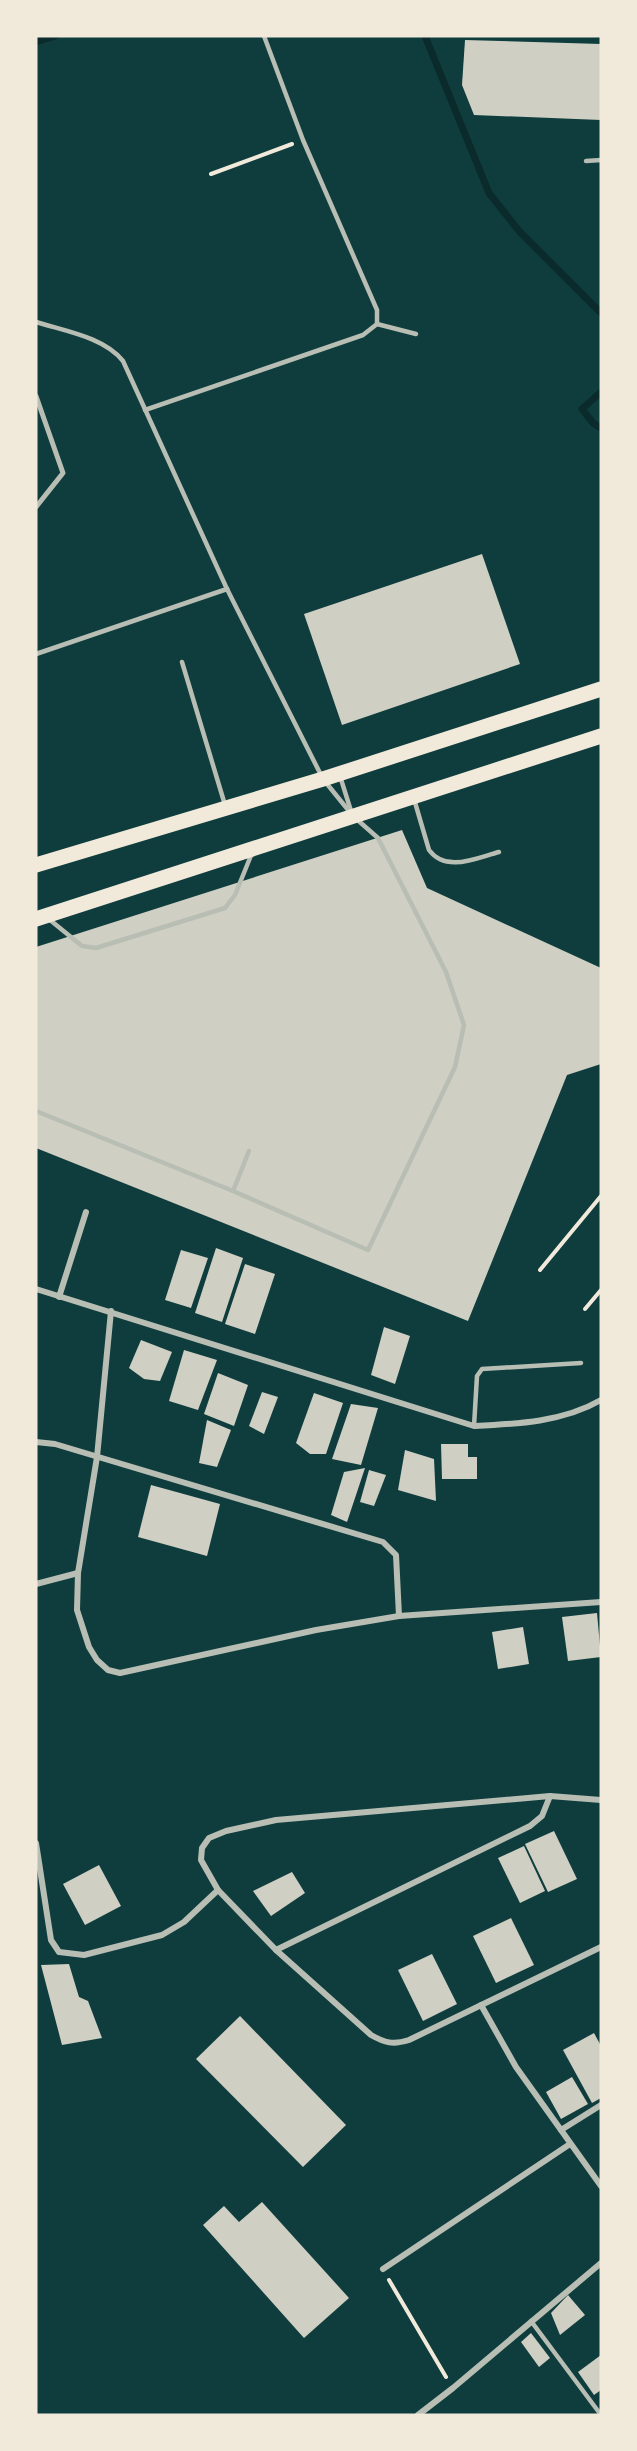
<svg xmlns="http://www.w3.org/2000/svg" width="637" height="2451" font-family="Arial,sans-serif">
<rect width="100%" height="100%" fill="#0f3d3e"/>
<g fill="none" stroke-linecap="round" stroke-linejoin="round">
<g stroke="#0a2a2b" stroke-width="7">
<path d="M425,36L489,193L519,231L601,313"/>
<path d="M36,42L55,36"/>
<path d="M601,392L582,409L593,423L601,428"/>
</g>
</g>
<g fill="#cfcfc3">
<path d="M465,40L601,44V120L474,115L462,85Z"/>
<path d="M482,554L520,664L342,725L304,614Z"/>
<path d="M402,830L427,888L601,968V1064L567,1075L468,1321L36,1148V947Z"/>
<path d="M216,1248L243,1258L222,1322L195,1313Z"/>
<path d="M181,1250L208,1258L191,1308L165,1300Z"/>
<path d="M245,1264L275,1274L255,1334L225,1324Z"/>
<path d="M384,1327L410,1336L395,1384L371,1375Z"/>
<path d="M141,1340L172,1352L160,1381L144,1379L129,1368Z"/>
<path d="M184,1350L217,1360L198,1410L169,1401Z"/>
<path d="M218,1373L248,1385L234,1426L204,1414Z"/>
<path d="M262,1392L278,1397L264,1434L249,1426Z"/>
<path d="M314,1393L343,1403L326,1454H310L296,1443Z"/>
<path d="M351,1404L378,1408L361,1465L332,1459Z"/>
<path d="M207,1420L231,1430L217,1467L199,1463Z"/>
<path d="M441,1444H468V1457H477V1479H442Z"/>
<path d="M405,1450L434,1459L436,1501L398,1490Z"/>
<path d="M365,1468L347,1522L331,1515L344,1472Z"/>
<path d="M369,1470L386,1475L374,1506L360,1502Z"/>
<path d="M151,1485L220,1504L207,1556L138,1537Z"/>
<path d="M597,1613L601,1657L568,1661L562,1617Z"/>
<path d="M523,1627L529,1664L498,1669L492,1632Z"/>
<path d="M554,1831L577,1879L548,1892L525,1844Z"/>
<path d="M524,1846L545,1891L520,1903L498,1858Z"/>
<path d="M99,1865L121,1906L85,1925L63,1884Z"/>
<path d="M292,1872L305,1893L271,1916L253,1891Z"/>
<path d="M511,1918L534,1965L496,1983L473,1936Z"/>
<path d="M432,1954L457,2004L423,2021L398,1970Z"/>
<path d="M69,1964L79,1997L88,2001L102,2038L62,2045L41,1965Z"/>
<path d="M240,2016L346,2125L303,2167L196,2059Z"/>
<path d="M594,2033L601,2046V2098L592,2103L563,2050Z"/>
<path d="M572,2077L588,2104L561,2119L546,2092Z"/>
<path d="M262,2202L349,2298L304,2338L203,2225L224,2206L239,2222Z"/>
<path d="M568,2295L585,2315L560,2335L551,2313Z"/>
<path d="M531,2333L550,2358L539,2367L521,2342Z"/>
<path d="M601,2355V2390L594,2395L578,2372Z"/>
</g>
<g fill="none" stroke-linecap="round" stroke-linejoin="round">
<g stroke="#f1e9da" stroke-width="4">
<path d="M211,174L292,144"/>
<path d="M540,1270L601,1196"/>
<path d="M585,1309L601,1290"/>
<path d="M389,2280L446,2377"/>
</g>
<g stroke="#b8beb3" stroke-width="4.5">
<path d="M586,161L601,160"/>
<path d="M36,322C64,331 104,337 123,361L227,589L323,779L353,816L378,838L446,972L464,1025L455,1067L368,1250L233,1191L36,1111"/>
<path d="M377,324L416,334"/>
<path d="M145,410L363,335L377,324V310L303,140L264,36"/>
<path d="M182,662L225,805"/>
<path d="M340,776L351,811"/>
<path d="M414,799L429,850C446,873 476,858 499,852"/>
<path d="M50,920L82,946L96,948L225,908L235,895L252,853"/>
<path d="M233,1191L249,1151"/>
<path d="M474,1426L477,1376L482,1369L581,1363"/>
<path d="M531,2321L601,2415"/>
</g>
<g stroke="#b8beb3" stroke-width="5">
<path d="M36,396L63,473L36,507"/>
<path d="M36,654L227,589"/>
</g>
<g stroke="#b8beb3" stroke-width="6">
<path d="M36,1289L474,1426C517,1424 563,1422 601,1400"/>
<path d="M59,1297L86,1212"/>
<path d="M111,1311L97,1457L78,1573L77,1610L89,1647L97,1660L108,1670L120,1673L316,1630L399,1616L601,1602"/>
<path d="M36,1442L55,1444L383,1542L396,1555L399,1616"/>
<path d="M36,1584L78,1573"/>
<path d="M601,1800L550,1796L276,1820L226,1831L209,1838L202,1848L201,1860L218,1890L276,1950L371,2035C385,2043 393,2045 409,2040L601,1947"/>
<path d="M36,1843L51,1940L59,1952L84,1955L162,1935L184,1922L218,1890"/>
<path d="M276,1950L530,1826L542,1816L550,1796"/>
<path d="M481,2005L516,2067L601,2186"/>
<path d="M561,2130L601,2105"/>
<path d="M383,2269L570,2144"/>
<path d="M418,2415L453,2388L601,2263"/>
</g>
<g stroke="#f1e9da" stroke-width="15">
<path d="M36,865L323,779L601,689"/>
<path d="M36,919L601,736"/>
</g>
</g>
<rect width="637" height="2451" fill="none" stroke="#f1e9da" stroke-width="75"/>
</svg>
